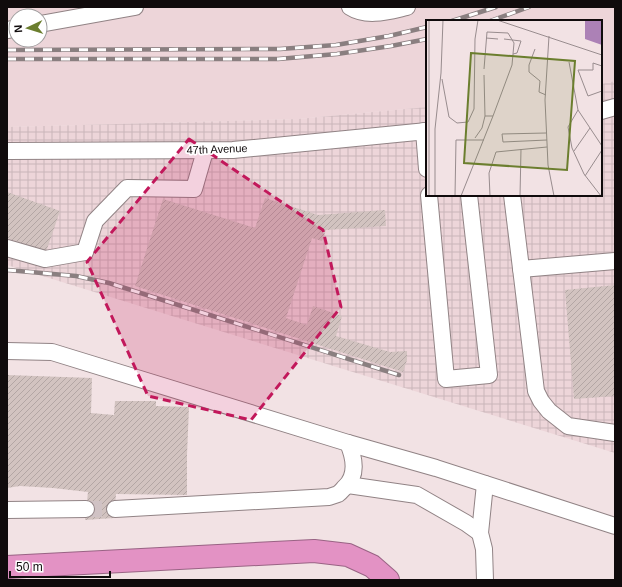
<svg xmlns="http://www.w3.org/2000/svg" width="622" height="587" font-family="Arial,sans-serif">
<defs>
<pattern id="industrial-grid" width="8" height="8" patternUnits="userSpaceOnUse"><rect width="8" height="8" fill="#edd5d9"/><path d="M0 4h8M4 0v8" fill="none" stroke="#cab6b9"/></pattern>
<pattern id="building-hatch" width="6" height="6" patternUnits="userSpaceOnUse"><rect width="6" height="6" fill="#d2c3c0"/><path d="M-1 1l2-2M0 6l6-6M5 7l2-2" fill="none" stroke="#b3a6a4"/></pattern>
</defs>
<rect width="100%" height="100%" fill="#f2e2e4"/>
<path fill="#edd5d9" fill-rule="evenodd" d="M7,7H615V81L601,84V21H427V107L298,119L7,127ZM16,16H40V40H16Z"/>
<path fill="url(#industrial-grid)" d="M615,81V453L7,265V127L298,119L427,107V195H601V84Z"/>
<g fill="url(#building-hatch)">
<path d="M7,192L60,211L46,252L7,238Z"/>
<path d="M265,198L318,215L385,210L386,226L326,230L322,241L312,238L286,318L307,325L313,306L342,316L336,336L390,352L407,351V360L403,372L135,286L163,199L255,228Z"/>
<path d="M615,285V396L574,399L565,290Z"/>
<path d="M7,375L92,378L91,413L114,415L115,401H156V406L189,407L187,455V495L116,494L114,518L85,520L88,492L53,488L20,486L7,488Z"/>
</g>
<g fill="none" stroke-linecap="round" stroke-linejoin="round">
<path stroke="#d0c2c4" stroke-width="16" stroke-dasharray="16 8" stroke-linecap="butt" d="M86,509H115"/>
<g stroke="#918385" stroke-width="18">
<g id="minor">
<path d="M350,7C367,18 389,11 407,7"/>
<path d="M40,24L135,7"/>
<path d="M8,30L16,28"/>
<path d="M601,111L615,107"/>
<path d="M424,131L427,169"/>
<path d="M7,151L233,150L427,131"/>
<path d="M429,195L446,379L489,375L469,195"/>
<path d="M512,195L536,391L541,401L549,411L568,426L615,433"/>
<path d="M7,248L45,259L85,252L95,221L127,188L194,189L205,151"/>
<path d="M521,269L615,261"/>
<path d="M7,351L52,352L348,443C354,457 358,475 345,487C343,489 341,492 338,494C335,495 332,496 329,497L115,509"/>
<path d="M348,443L436,468L615,526"/>
<path d="M485,484L480,533L484,549L485,580"/>
<path d="M348,485L417,495L466,523L480,533"/>
<path d="M7,510L86,509"/>
</g>
</g>
<g stroke="#996384" stroke-width="24">
<path id="highway" d="M7,567L314,551L348,555L372,566L388,580"/>
</g>
<use href="#minor" stroke="#fff" stroke-width="16"/>
<use href="#highway" stroke="#e392c4" stroke-width="22"/>
<g stroke="#8a7f80" stroke-width="4.5">
<g id="rail">
<path d="M452,21L496,7"/>
<path d="M490,21L529,7"/>
<path d="M7,50L280,49L336,45L389,36L427,27"/>
<path d="M7,59H278L337,54L391,46L427,39"/>
<path d="M7,270L76,276L109,283L399,375"/>
</g>
</g>
<use href="#rail" stroke="#fff" stroke-width="3" stroke-dasharray="9" stroke-linecap="butt"/>
</g>
<path fill="#c2185b" fill-opacity="0.2" stroke="#c2185b" stroke-width="3" stroke-dasharray="8 5" stroke-linejoin="round" d="M189,139L323,230L341,307L251,420L148,396L87,262Z"/>
<g text-anchor="middle" dominant-baseline="central" stroke-width="3.5" stroke-linejoin="round" paint-order="stroke">
<g font-size="11" fill="#100b0c" stroke="#fff">
<text transform="translate(217 149) rotate(-2)">47th Avenue</text>
</g>
</g>
<g transform="translate(426 20)">
<rect width="176" height="176" fill="#f2e2e4"/>
<path d="M159,0H176V25L159,19Z" fill="#ac81b6"/>
<path fill="none" stroke="#988c8e" stroke-width="1" d="M71,0L176,35M123,16L119,80L121,123L122,145L128,176M60,18L72,19M78,19L95,21L91,33L87,34M109,29L103,45V52L114,61L113,72L120,75M143,42L152,90M176,46L167,43V50H152L162,76L176,71M58,49L61,12L82,13M16,59L23,97L31,103L42,102L48,89L49,19L52,0M59,96H67L86,45L88,23L82,13M120,113L76,114L77,122L121,120M49,118L56,108L59,96L58,55M148,131L164,108M159,156L176,130M3,176V0M9,176V109L15,53L17,0M29,176L30,120H58M35,176L67,96M64,176L63,153L70,132L121,127M94,176L95,129M175,176L158,154L146,128L142,107L152,90L176,126"/>
<path fill="#6b7e2e" fill-opacity="0.15" stroke="#6b7e2e" stroke-width="2" d="M45,33L149,41L141,150L38,143Z"/>
<rect width="176" height="176" fill="none" stroke="#100b0c" stroke-width="2"/>
</g>
<rect width="622" height="587" fill="none" stroke="#100b0c" stroke-width="16"/>
<g transform="translate(28 28) rotate(266)"><circle r="19" fill="#ffffff" stroke="#9f9d9e"/>
<path d="M0-3L7 15L0 10L-7 15Z" fill="#6b7e2e"/>
<text y="-6" font-size="11" font-weight="bold" text-anchor="middle" fill="#100b0c">N</text>
</g>
<path d="M10 571v6h100v-6" fill="none" stroke="#100b0c" stroke-width="2"/>
<text x="16" y="571" font-size="12" fill="#100b0c" stroke="#ffffff" stroke-width="3" paint-order="stroke">50 m</text>
</svg>
